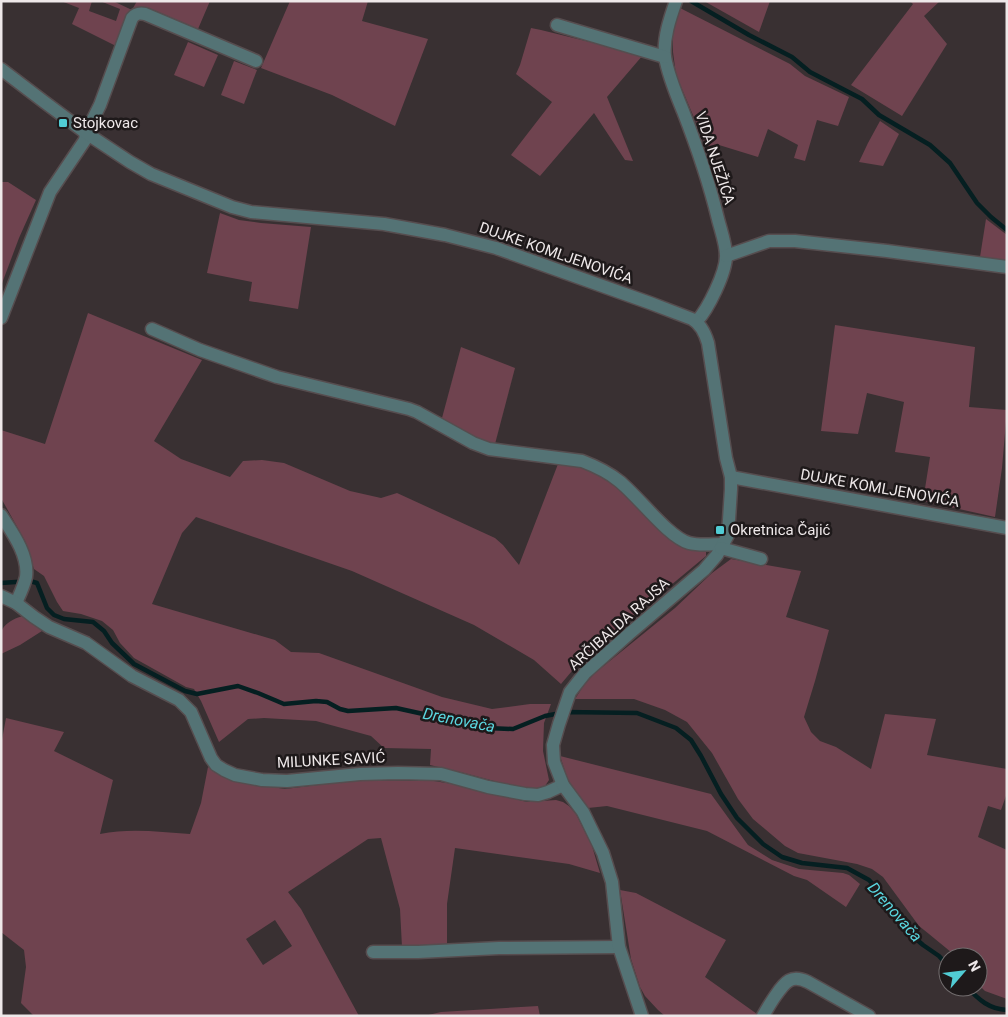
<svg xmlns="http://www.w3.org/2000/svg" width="1008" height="1017" font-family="Roboto,sans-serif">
<rect width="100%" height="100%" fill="#393032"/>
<g fill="#6f434f" fill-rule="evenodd">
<path d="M61,1H92L89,11L116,21L120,9L100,1H113L132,10L137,1H210L198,29L149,8H142L116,46L72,24L79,8Z"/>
<path d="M290,1H368L362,21L428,39L395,126L332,95L261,68Z"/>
<path d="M704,1H770L759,32Z"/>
<path d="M910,1H940L924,16L947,44L902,116L851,85L913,4Z"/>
<path d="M680,8L790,64L805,76L849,97L838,126L817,120L805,161L794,158L798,145L768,129L758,157L719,145L706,146L676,75L673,52V32Z"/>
<path d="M531,28L541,30L643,55L607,97L633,161L625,160L594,113L540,176L511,155L552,102L516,74L520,65Z"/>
<path d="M188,42L218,55L204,87L174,75Z"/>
<path d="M234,61L257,70L244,104L221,95Z"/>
<path d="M880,121L899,134L883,166L859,162L868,143Z"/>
<path d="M1,182H8L36,200L19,238L1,286Z"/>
<path d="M220,213L239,220L261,223L311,227L298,309L249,301L252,282L207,273Z"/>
<path d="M986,219L1007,235V261L980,257Z"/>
<path d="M88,313L202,360L154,441L181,459L230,477L243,461L262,460L284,463L350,491L381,498L397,493L495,538L503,545L519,565L558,464C565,465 571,465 577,467C615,475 647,516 674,542C686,550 692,550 706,551V556L582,659L561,684L534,660L474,625L352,571L196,517L182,533L152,604L275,640L291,652L319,653L442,697L492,709L530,704H551L544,723L543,751L549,780L545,786L536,790L524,789L464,773L430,765L431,749L384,748L371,736L316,721L264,718L248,719L219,742L201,701L194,689L186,687L134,658L120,643L113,630L102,621L81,614L63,611L57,602L44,576L34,569L25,541L1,498V430L45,444Z"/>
<path d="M835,325L975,347L969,407L1007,410L1002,468L995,517L923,501L930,457L895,452L904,402L867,393L858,434L821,431Z"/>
<path d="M461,347L515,368L495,444L474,438L442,418Z"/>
<path d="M731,559L801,571L786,617L829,630L815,681L804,717L811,732L820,741L836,747L871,769L885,714L936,719L927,755L1007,769V793L1001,810L988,806L978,837L1007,850V999L985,991L978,984V957H957L929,934L919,926L883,877L872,869L857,864L798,853L785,846L753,819L738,799L712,753L687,722L665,710L634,699H575L584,685L595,673L675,608L712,573Z"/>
<path d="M23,616L42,631L20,645L1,654C1,648 0,640 1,633C3,624 14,618 23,616Z"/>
<path d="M6,718L64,732L54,751L113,780L100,834C130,828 160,832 190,834L201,803L208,767L224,776L240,782L285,789L358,780L434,781L459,785L527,802L556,800L563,802L569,806L576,814L592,846L600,873L569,864L455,848L447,904V947H402L400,909L381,838L368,839L288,892L301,909L359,1016H34L21,1003L26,967L24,950L1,932V745ZM275,920L292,946L263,965L246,939Z"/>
<path d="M560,756L711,794L748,845L772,860L799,869L843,873L849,875L860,884L846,907L807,880L794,876L707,831L607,806L588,808L569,783Z"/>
<path d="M620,890L636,893L726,940L705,977L757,1014L755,1016H665L658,1010L645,996L640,987L631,959Z"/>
<path d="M538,1006L540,1016H424L441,1012Z"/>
</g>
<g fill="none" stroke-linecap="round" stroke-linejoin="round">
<g stroke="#051f21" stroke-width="4.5">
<path d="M691,1L749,35L792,57L810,72L862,99L879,115L930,145L950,163L977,203L991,217L1007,230"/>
<path d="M1,583L30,581L37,583L47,608L54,615L64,619L93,622L104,631L112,643L134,664L185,691L197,694L238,686L258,693L284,704L316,701L327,702L340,709L348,711L396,708L487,728L513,729L545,716L566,712L637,713L676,728L691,740L701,756L721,794L737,818L763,844L782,857L802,863L847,868L869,880L882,894L893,912L908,932L923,945L939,956L948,966"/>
<path d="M967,987C979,1000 989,1009 1007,1010"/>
</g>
<g stroke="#564d4f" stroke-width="15">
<g id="minor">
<path d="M676,1C670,18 663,38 665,57C668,75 676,94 683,111C697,147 709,182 718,219C721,231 726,244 726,256C726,273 708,309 697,321"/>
<path d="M557,25L665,57"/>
<path d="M726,256L769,241H795L887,251L1007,267"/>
<path d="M1,318L50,192L85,140L86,133L100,105L132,18C136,13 140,13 145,14L256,61"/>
<path d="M152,329L200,350L277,377L409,409L417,412L473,443L489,449L582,461C595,466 608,472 619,481C638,496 668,537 689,543C700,546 712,544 724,544"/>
<path d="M731,477L1007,528"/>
<path d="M1,515C12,532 29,555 26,577C24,586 20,594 16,603"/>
<path d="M1,596L16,603L34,617L49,627L86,643L132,676L179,700L191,712L211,758L216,765L224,770L235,775L262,780L287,781L360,774L398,773L441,774L488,787L525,794L538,795L548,792L563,785"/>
<path d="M373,952H418L499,948L619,947"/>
<path d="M763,1016C767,1009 771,1002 776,995C785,982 791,974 808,982L869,1016"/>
</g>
</g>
<g stroke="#564d4f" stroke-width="15">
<g id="tertiary">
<path d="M1,69L43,101L86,133L130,162L151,174L232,207L251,212L384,224L445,235L496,248L650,303L692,319C701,324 705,333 708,343L726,458L731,477V489L728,535L717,555L704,570L630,633L585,673L570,692L559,724L553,745L554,762L563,785L583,812L603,853L612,882L619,947L642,1016"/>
<path d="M721,548L761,559"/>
</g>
</g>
<use href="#minor" stroke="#547375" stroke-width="12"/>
<use href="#tertiary" stroke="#547375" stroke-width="12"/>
</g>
<g fill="#51ccd4" stroke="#1e191a" stroke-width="2">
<rect x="58" y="118" width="10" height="10" rx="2.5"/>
<rect x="715" y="525" width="10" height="10" rx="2.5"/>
</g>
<g text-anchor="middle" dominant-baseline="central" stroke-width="5" stroke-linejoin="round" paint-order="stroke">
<g font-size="15" fill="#eee8e9" stroke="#1e191a" text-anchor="start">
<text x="73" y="123">Stojkovac</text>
<text x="730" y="530">Okretnica Čajić</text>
</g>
<g font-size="15" fill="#eee8e9" stroke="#1e191a">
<text transform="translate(715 158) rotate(72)">VIDA NJEŽIĆA</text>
<text transform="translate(556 253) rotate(19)">DUJKE KOMLJENOVIĆA</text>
<text transform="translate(880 488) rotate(10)">DUJKE KOMLJENOVIĆA</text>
<text transform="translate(619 624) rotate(-42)">ARČIBALDA RAJSA</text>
<text transform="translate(331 760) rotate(-3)">MILUNKE SAVIĆ</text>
</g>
<g font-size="16" font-style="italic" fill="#5ad7e0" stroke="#1e191a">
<text transform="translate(459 720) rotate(11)">Drenovača</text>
<text transform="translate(895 912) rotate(49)">Drenovača</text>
</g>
</g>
<rect width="1008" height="1017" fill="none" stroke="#eee8e9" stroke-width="5"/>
<g transform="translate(963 972) rotate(62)"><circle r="24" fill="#1e191a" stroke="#716c6d"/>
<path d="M0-4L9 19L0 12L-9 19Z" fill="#51ccd4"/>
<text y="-8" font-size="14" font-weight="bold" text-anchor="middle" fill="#eee8e9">N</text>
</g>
</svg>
